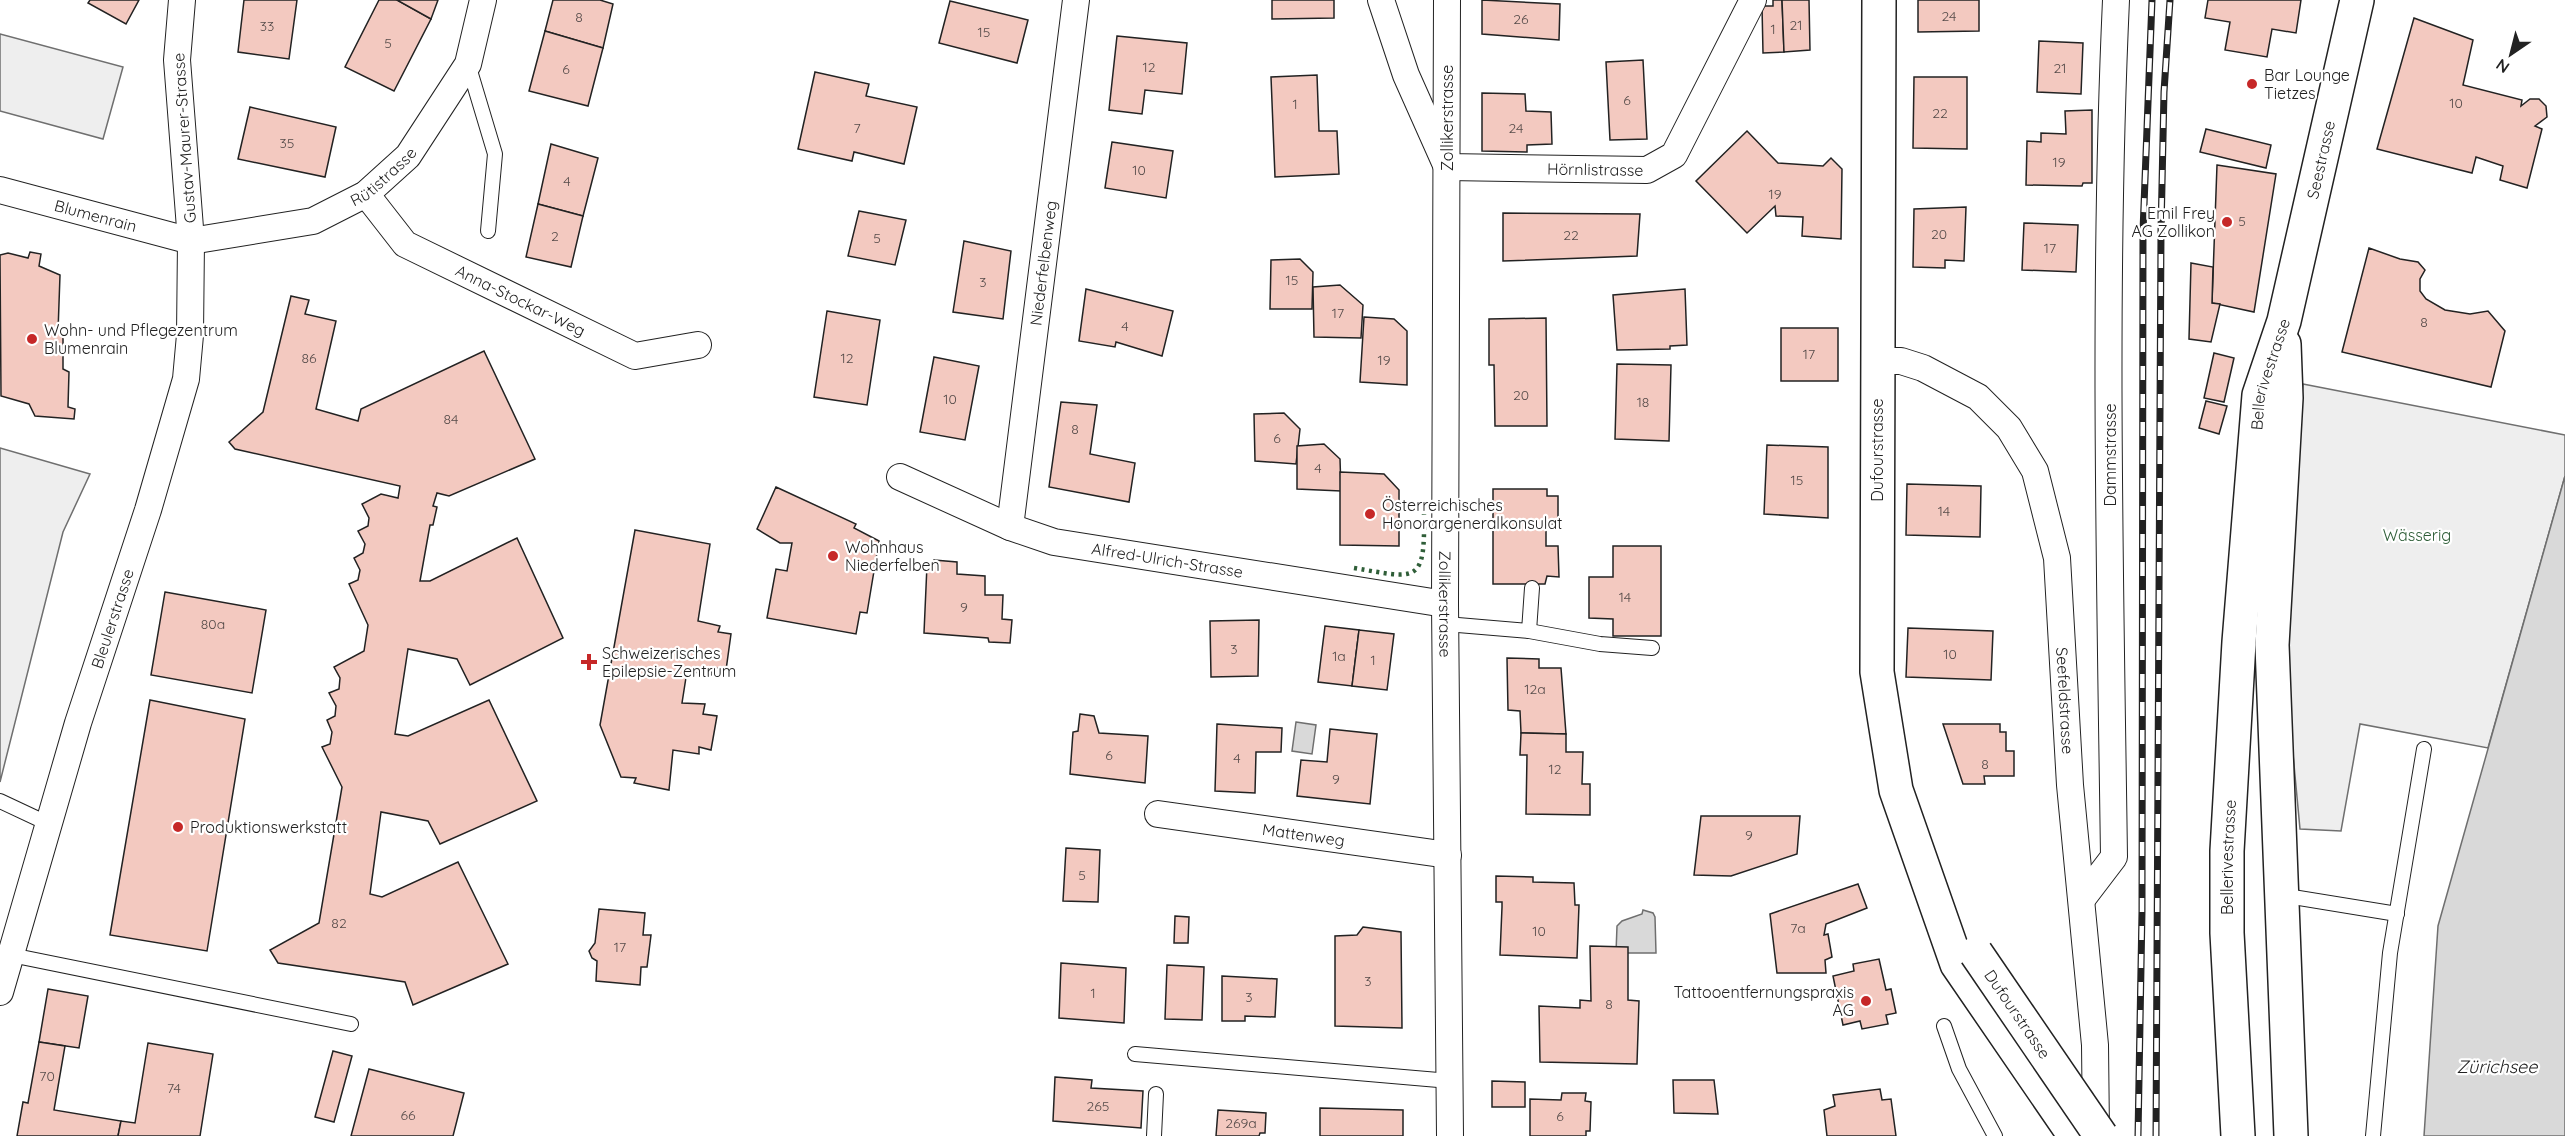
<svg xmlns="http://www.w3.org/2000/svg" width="2565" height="1136" font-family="Quicksand,sans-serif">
<rect width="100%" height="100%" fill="#fff"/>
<g fill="#eee" stroke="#6f6f6f" stroke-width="1.5">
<path d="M0,34L123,67L103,139L0,111Z"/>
<path d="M2303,384L2565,435V476L2488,748L2360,724L2341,831L2300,829L2281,626Z"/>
<path d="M0,448L90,474L63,532L0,782Z"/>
</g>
<g fill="#d9d9d9" stroke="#6f6f6f" stroke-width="1.5">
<path d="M2565,476V1136H2424L2438,926Z"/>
<path d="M1296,722L1316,725L1312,754L1292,751Z"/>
<path d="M1643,910L1653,913L1655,917L1656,953H1616L1617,926L1622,921L1642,914Z"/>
</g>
<g fill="#f3c9c0" stroke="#222" stroke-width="1.5">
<path d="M90,0H139L126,24L88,3Z"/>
<path d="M244,0H297L289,59L238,52Z"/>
<path d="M379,0H397L431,19L394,91L345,67Z"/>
<path d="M397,0H438L431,19Z"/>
<path d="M553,0H600L613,4L603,48L545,31Z"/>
<path d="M1272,0H1334V18L1272,19Z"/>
<path d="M1482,0L1560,4L1559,40L1482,34Z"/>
<path d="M1773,0H1782L1784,52L1763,53L1762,6H1773Z"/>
<path d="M1782,0H1809L1810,50L1784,52Z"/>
<path d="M1918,0H1979V31L1918,32Z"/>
<path d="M2208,0H2301L2296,33L2272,29L2267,57L2225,50L2230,22L2205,18Z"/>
<path d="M950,1L1028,20L1017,63L939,43Z"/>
<path d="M2414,18L2473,40L2463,85L2522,100L2521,106L2530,99H2539L2546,106L2547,117L2535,126L2542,129L2527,188L2500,180L2503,166L2476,157L2472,173L2377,149Z"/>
<path d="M545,31L603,48L588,106L529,91Z"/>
<path d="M1117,36L1187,43L1182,94L1145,90L1142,114L1109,110Z"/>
<path d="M2039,41L2083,43L2081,94L2037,92Z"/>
<path d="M1643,60L1647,139L1610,140L1606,62Z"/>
<path d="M815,72L869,84L866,96L917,107L904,164L854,152L852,161L798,149Z"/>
<path d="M1317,75L1319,131H1337L1339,174L1275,177L1271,77Z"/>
<path d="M1914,77H1967V149L1913,148Z"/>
<path d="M1482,93L1525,94L1526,111L1551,112L1552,144L1527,145V152L1482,151Z"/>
<path d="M250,107L336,127L325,177L238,159Z"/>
<path d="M2092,110V183H2083L2082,186L2026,185L2027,141L2041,142V133L2066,134L2065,111Z"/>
<path d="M2206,129L2271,145L2266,168L2200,152Z"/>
<path d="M1747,131L1778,163L1823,166L1831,158L1842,169L1841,239L1802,236L1803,217L1776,216L1775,206L1747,233L1696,181Z"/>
<path d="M1112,142L1173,151L1166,198L1105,188Z"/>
<path d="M551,144L598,158L583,216L538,204Z"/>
<path d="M2217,165L2276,174L2254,312L2212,303Z"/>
<path d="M538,204L583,216L571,267L526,257Z"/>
<path d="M1966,207L1964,261L1945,260V268L1913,267L1914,209Z"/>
<path d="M859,211L906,220L895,265L848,256Z"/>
<path d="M1503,213L1640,214L1637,256L1503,261Z"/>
<path d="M2024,223L2078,225L2076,272L2022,270Z"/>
<path d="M964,241L1011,251L1003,319L953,312Z"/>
<path d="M2369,248L2400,259L2418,262L2425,270L2420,279V291L2426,299L2445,310L2470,314L2488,311L2505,331L2491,387L2342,352Z"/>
<path d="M30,252L41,254L39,266L60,275L58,332L63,334V369L69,372L68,407L75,409L74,419L35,416L29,404L1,396L0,255L8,253L28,258Z"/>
<path d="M1300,259L1313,272L1312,309H1270L1271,260Z"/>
<path d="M2191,263L2213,267L2212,303L2220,304L2211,342L2189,339Z"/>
<path d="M1340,285L1363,305L1361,338L1314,337L1313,287Z"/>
<path d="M1086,289L1173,311L1162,356L1116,342L1115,347L1079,341Z"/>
<path d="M1685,289L1687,345L1670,346V349L1617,350L1613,295Z"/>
<path d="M291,296L309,300L305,314L336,321L316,409L358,421L361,409L484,351L535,459L449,496L437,493L433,506L437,507L433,525H430L420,581H430L517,538L563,638L470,685L457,659L408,649L395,734L408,736L489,700L537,801L440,844L428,821L381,812L370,894L382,897L458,862L508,964L413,1005L405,982L278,963L270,950L319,923L342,787L322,747L330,744L332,732L327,720L335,716L336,706L329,693L339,689L340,678L334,667L364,651L368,625L349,584L358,580L360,570L354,558L363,553L365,544L358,531L368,526L369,518L362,504L381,494L398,498L400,486L235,449L229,442L263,412Z"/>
<path d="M827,311L880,320L867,405L814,397Z"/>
<path d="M1364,317L1394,319L1407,331V385L1360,382Z"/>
<path d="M1546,318L1547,426H1495L1494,365H1489V319Z"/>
<rect x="1781" y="328" width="57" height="53"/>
<path d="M2214,353L2234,358L2224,402L2204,398Z"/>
<path d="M934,357L979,366L965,440L920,432Z"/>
<path d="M1617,364L1671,365L1669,441L1615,439Z"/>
<path d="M2206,401L2227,406L2219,434L2199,428Z"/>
<path d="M1061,402L1097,405L1090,454L1135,463L1129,502L1049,487Z"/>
<path d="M1284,413L1300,429L1296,464L1255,461L1254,414Z"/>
<path d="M1324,444L1340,459L1341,491L1297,489V446Z"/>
<path d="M1767,445L1828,447V518L1764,514Z"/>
<path d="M1340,472L1384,474L1399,490V546L1340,545Z"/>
<path d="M1907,484L1981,486L1980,537L1906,535Z"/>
<path d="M776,487L856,524L854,528L879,541L867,613L860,612L856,634L767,618L776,569L787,571L792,543H780L757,529Z"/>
<path d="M1493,489H1547V496H1558V524H1546V546H1558L1559,577L1547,576L1545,584H1493Z"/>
<path d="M635,530L710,544L698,621L720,626L718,632L731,634L726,670L712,667L711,675L687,671L682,703L705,704L703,714L717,716L711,750L699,747V754L673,750L669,790L634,783L636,778L621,777L600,725Z"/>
<path d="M1613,546H1661V636H1613V619L1589,618V577H1613Z"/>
<path d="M934,560L957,562V574L985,576V595H1003L1002,619L1012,620L1010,643L989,642L988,638L924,633L927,565L934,566Z"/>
<path d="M165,592L266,610L252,693L151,675Z"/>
<path d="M1259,620L1258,676L1211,677L1210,621Z"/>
<path d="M1325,626L1359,630L1352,686L1318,682Z"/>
<path d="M1908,628L1993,631L1991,680L1906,677Z"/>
<path d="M1359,630L1394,634L1387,690L1352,686Z"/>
<path d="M1507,658L1539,659V668H1561L1566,734L1521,733L1520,711L1508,710Z"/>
<path d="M150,700L245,719L207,951L110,935Z"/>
<path d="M1080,714L1094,716L1099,733L1148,736L1145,783L1070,774L1073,732L1078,731Z"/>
<path d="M1217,724L1282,728L1281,752H1256L1255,793L1215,791Z"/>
<path d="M1943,724H2000V732H2006V751H2014V776H1984L1985,784H1963Z"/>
<path d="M1330,729L1377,734L1370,804L1297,796L1301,760L1327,762Z"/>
<path d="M1521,733L1566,734V752H1583L1582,784H1590V815L1526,814L1527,755H1520Z"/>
<path d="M1701,816H1800L1797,854L1731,876L1694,875Z"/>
<path d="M1066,848L1100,850L1098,902L1063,901Z"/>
<path d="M1496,876L1533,877V882L1574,883L1575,905H1579L1577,958L1500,955L1502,907V902H1496Z"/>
<path d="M1858,884L1867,908L1826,924L1824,935L1828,934L1832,957L1825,960L1826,973H1777L1770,914Z"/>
<path d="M599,909L645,913L643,935H651L647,967H641L640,985L596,981L597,961L592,958L589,951L595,943Z"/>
<path d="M1175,916L1189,917L1188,943H1174Z"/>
<path d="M1363,927L1401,932L1402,1028L1335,1026V936L1357,935Z"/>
<path d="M1590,946L1628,947V1000L1639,1001L1637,1064L1540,1062L1539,1006L1580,1008V1000L1591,1001Z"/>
<path d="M1879,959L1886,990L1891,989L1896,1013L1886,1015L1888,1024L1862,1029L1860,1021L1843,1025L1833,976L1854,971L1853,964Z"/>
<path d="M1061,963L1126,968L1124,1023L1059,1018Z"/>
<path d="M1167,965L1204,967L1202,1020L1165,1019Z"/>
<path d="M1222,976L1277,979L1275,1017L1245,1016V1021H1222Z"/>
<path d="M48,989L88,996L79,1048L39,1042Z"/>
<path d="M39,1042L65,1046L54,1110L121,1121L118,1136H17L23,1102L28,1103Z"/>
<path d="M148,1043L213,1054L200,1136H118L121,1121L135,1123Z"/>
<path d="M333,1051L352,1056L334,1122L315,1117Z"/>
<path d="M369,1069L464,1093L453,1136H351Z"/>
<path d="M1055,1077L1092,1080L1091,1088L1143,1091L1141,1128L1053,1121Z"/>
<path d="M1673,1080H1714L1718,1114L1674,1113Z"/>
<path d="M1492,1081L1525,1082V1107H1492Z"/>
<path d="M1880,1089L1882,1100L1891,1099L1896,1136H1827L1824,1110L1835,1106L1833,1095Z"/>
<path d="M1562,1093H1586L1585,1101L1591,1102L1590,1131H1586V1136H1530V1099L1561,1100Z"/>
<path d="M1320,1108L1403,1110V1136H1320Z"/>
<path d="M1218,1110L1266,1113L1265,1133H1260L1259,1136H1216Z"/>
</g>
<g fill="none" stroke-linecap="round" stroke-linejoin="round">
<g stroke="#222" stroke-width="16">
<g id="lane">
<path d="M468,64L495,154L488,231"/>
<path d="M1446,624L1529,631L1532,588"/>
<path d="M1529,631L1600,644L1652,648"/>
<path d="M0,801L49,824"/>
<path d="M2281,895L2397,914"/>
<path d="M11,955L351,1024"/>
<path d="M1944,1026L1959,1069L1995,1136"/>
<path d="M1135,1054L1450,1081"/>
<path d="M1154,1136L1156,1094"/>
<path d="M2373,1136L2390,953L2424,749"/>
</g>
</g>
<g stroke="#222" stroke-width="28">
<g id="street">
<path id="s1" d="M1381,0L1406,75L1447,167L1647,170L1674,155L1753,0"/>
<path id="s2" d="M1447,0L1445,604L1450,1136"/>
<path id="s3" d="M0,190L191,241L313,221L366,194L408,156L468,64L483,0"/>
<path id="s4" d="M366,194L405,244L635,356L698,345"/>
<path id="s5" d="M1877,361H1901L1923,368L1978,397L2009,428L2035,471L2057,558L2070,785L2095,1045L2096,1133"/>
<path id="s6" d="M900,477L1010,527L1054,542L1445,604"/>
<path id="s7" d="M1010,527L1076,0"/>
<path id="s8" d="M1158,814L1448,855"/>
<path d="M2082,899L2114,857C2110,571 2103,285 2116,0"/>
<path id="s9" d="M0,992L78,723L148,510L186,379L190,335L191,241L177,60L182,0"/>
</g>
</g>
<g stroke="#222" stroke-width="36">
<path id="secondary" d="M1879,0L1877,672L1896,790L1957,964L2075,1136"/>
</g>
<g stroke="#222" stroke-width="36">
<g id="primary">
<path d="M2284,344L2286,398L2272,645L2291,1136"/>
<path id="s10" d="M2238,1136L2227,933V851L2239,642L2259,395L2284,321L2357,0"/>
</g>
</g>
<use href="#lane" stroke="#fff" stroke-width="14"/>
<use href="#street" stroke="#fff" stroke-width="26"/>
<use href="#secondary" stroke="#fff" stroke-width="33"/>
<use href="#primary" stroke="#fff" stroke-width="33"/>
<g stroke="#222" stroke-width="7">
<g id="rail">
<path d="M2138,1136L2142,911L2143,231L2152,0"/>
<path d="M2156,1136L2161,231L2164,92L2170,0"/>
</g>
</g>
<use href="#rail" stroke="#fff" stroke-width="4.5" stroke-dasharray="14" stroke-linecap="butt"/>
<g stroke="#222" stroke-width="36" stroke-linecap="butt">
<g id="secondary-bridge">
<path id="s11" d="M1976,953L2101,1136"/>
</g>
</g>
<use href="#secondary-bridge" stroke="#fff" stroke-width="33"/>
<path stroke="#2f5e38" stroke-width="4.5" stroke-dasharray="3 4.5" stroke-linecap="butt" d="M1354,568C1418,579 1425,584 1424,514"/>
</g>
<g fill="#c62828" stroke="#fff" stroke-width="2">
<circle cx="2252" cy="84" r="6"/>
<circle cx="2227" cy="222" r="6"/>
<circle cx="32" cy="339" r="6"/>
<circle cx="1370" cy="514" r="6"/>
<circle cx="833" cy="556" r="6"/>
<path d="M586 653h6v6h6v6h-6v6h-6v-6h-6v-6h6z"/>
<circle cx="178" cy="827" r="6"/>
<circle cx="1866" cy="1001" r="6"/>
</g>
<g text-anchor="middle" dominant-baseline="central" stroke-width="4.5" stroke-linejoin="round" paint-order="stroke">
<g font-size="14" fill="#564c4a">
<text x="1949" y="16">24</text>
<text x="579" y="17">8</text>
<text x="1521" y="19">26</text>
<text x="1796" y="25">21</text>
<text x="267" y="26">33</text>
<text x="1773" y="29">1</text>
<text x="984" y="32">15</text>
<text x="388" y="43">5</text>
<text x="1149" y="67">12</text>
<text x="2060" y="68">21</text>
<text x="566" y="69">6</text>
<text x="1627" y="100">6</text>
<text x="2456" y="103">10</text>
<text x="1295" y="104">1</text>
<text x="1940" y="113">22</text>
<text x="857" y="128">7</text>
<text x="1516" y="128">24</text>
<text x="287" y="143">35</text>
<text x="2059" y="162">19</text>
<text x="1139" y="170">10</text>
<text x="567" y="181">4</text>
<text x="1775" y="194">19</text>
<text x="2242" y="221">5</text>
<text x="1939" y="234">20</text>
<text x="1571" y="235">22</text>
<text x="555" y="236">2</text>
<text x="877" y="238">5</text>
<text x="2050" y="248">17</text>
<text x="1292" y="280">15</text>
<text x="983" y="282">3</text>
<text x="1338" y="313">17</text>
<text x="2424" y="322">8</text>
<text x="1125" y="326">4</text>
<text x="1809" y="354">17</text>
<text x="309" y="358">86</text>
<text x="847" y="358">12</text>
<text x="1384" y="360">19</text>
<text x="1521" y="395">20</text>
<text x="950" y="399">10</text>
<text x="1643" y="402">18</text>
<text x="451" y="419">84</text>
<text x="1075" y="429">8</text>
<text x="1277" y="438">6</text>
<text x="1318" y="468">4</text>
<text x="1797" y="480">15</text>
<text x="1944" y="511">14</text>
<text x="1625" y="597">14</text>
<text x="964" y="607">9</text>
<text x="213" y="624">80a</text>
<text x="1234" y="649">3</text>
<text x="1950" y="654">10</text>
<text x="1339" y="656">1a</text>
<text x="1373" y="660">1</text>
<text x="1535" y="689">12a</text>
<text x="1109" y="755">6</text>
<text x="1237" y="758">4</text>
<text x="1985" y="764">8</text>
<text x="1555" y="769">12</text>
<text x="1336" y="779">9</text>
<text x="1749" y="835">9</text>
<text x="1082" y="875">5</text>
<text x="339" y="923">82</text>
<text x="1798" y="928">7a</text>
<text x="1539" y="931">10</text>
<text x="620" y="947">17</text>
<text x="1368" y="981">3</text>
<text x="1093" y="993">1</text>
<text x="1249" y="997">3</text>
<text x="1609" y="1004">8</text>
<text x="47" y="1076">70</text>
<text x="174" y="1088">74</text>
<text x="1098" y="1106">265</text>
<text x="408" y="1115">66</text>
<text x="1560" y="1116">6</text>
<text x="1241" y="1123">269a</text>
</g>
<g font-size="16" fill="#222" stroke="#fff" text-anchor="start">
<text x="2264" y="75">Bar Lounge<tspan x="2264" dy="18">Tietzes</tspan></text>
<text x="2215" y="213" text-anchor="end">Emil Frey<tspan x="2215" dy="18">AG Zollikon</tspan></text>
<text x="44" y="330">Wohn- und Pflegezentrum<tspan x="44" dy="18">Blumenrain</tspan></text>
<text x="1382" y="505">Österreichisches<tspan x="1382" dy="18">Honorargeneralkonsulat</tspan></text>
<text x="845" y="547">Wohnhaus<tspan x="845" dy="18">Niederfelben</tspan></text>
<text x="602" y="653">Schweizerisches<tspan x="602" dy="18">Epilepsie-Zentrum</tspan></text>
<text x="190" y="827">Produktionswerkstatt</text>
<text x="1854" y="992" text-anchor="end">Tattooentfernungspraxis<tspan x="1854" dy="18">AG</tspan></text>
</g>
<g font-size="16" fill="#222" stroke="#fff">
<text transform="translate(1447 118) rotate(-90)">Zollikerstrasse</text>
<text transform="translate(184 138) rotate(-94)">Gustav-Maurer-Strasse</text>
<text stroke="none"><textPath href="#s10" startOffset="986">Seestrasse</textPath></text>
<text stroke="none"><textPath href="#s1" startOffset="328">Hörnlistrasse</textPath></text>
<text stroke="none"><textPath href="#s3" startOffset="405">Rütistrasse</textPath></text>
<text stroke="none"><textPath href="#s3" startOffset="99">Blumenrain</textPath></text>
<text stroke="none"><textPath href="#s7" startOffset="266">Niederfelbenweg</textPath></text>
<text stroke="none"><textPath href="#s4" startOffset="192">Anna-Stockar-Weg</textPath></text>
<text stroke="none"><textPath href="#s10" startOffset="765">Bellerivestrasse</textPath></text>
<text transform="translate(1877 450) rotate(-90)">Dufourstrasse</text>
<text transform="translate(2110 455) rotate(-90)">Dammstrasse</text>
<text stroke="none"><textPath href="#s6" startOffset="282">Alfred-Ulrich-Strasse</textPath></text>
<text stroke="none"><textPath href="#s2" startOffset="604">Zollikerstrasse</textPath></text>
<text stroke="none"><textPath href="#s9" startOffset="390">Bleulerstrasse</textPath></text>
<text stroke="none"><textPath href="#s5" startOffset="436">Seefeldstrasse</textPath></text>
<text stroke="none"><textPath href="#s8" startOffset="147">Mattenweg</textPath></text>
<text stroke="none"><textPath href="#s10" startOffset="279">Bellerivestrasse</textPath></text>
<text stroke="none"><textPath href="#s11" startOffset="74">Dufourstrasse</textPath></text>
</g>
<g font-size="16" fill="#2f5e38" stroke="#fff">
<text x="2417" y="535">Wässerig</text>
</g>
<g font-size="18" font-style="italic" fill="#222" stroke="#fff">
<text x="2497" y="1066">Zürichsee</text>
</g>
</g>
<g transform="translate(2511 54) rotate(215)" stroke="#ffffff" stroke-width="4.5" paint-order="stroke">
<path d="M0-4.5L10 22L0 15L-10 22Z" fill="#222222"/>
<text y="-9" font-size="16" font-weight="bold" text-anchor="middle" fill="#222222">N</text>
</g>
</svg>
